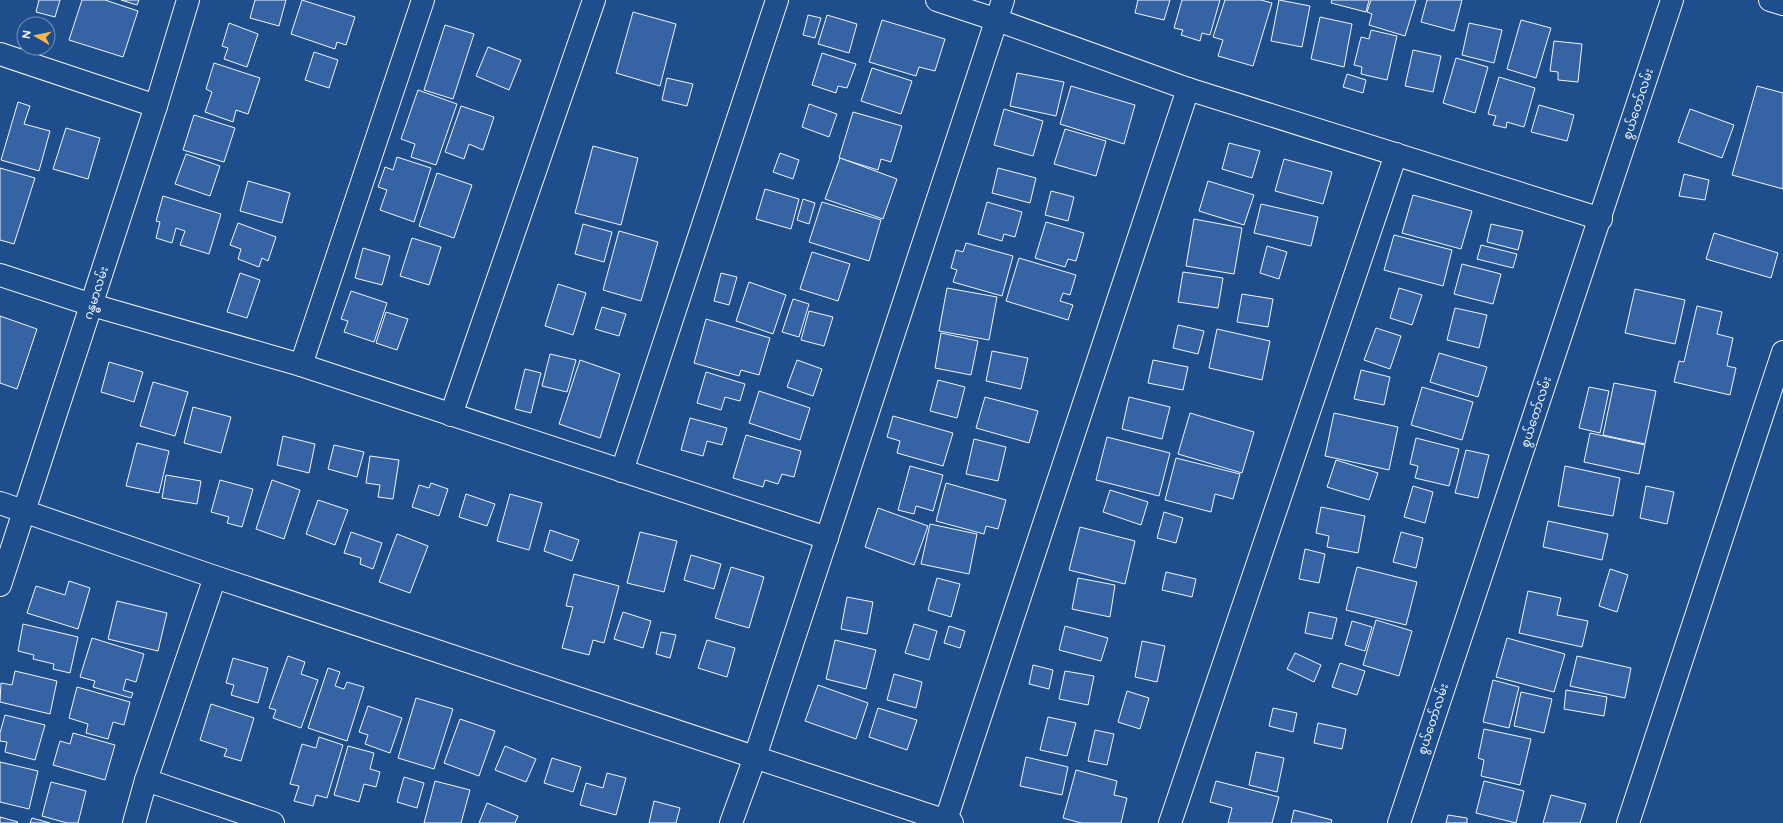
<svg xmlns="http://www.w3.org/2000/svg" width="1783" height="823" font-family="Figtree,'Noto Sans Myanmar',sans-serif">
<rect width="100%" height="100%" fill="#1f4e8c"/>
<g fill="#3563a3" stroke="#f2f6ff">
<path d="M39,0H60L55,17L36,12Z"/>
<path d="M82,0H105L138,11L123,57L69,40Z"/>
<path d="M121,0H139L137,5Z"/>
<path d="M255,0H286L279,26L250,18Z"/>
<path d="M302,0L355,17L346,45L337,42L335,49L291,34Z"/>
<path d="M1138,0H1170L1164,20L1135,13Z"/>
<path d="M1182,0H1220L1210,35L1202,33L1200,41L1181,35L1183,30L1174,28Z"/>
<path d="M1225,0H1261L1272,3L1253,66L1218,56L1223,40L1213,37Z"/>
<path d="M1279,0L1310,6L1302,47L1271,41Z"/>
<path d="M1332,0H1369L1366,12L1331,3Z"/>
<path d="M1371,0H1416L1405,36L1369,25L1372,14L1367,12Z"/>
<path d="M1427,0H1462L1454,31L1421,22Z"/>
<path d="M633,12L676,24L660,86L616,73Z"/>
<path d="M808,15L821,18L815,38L803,35Z"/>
<path d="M827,15L857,24L849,53L818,44Z"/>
<path d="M1320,17L1352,24L1344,67L1311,59Z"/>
<path d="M882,20L945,39L935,71L919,67L916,76L869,62Z"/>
<path d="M1521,20L1551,28L1536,78L1507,69Z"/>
<path d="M229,23L258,34L247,67L224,59L228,48L222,46Z"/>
<path d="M1469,23L1502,30L1494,63L1462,55Z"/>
<path d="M445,25L474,34L453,99L424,90Z"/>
<path d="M1371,30L1397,36L1387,80L1361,74L1362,67L1354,65L1361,37L1369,39Z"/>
<path d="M1554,41L1582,44L1578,82L1558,80V72L1550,71Z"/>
<path d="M488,47L521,60L509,90L476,76Z"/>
<path d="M1413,50L1441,56L1433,92L1405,86Z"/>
<path d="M314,52L338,60L329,88L305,80Z"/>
<path d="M822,53L856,64L847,88L838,86L836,93L812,85Z"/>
<path d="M1456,58L1488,67L1475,113L1443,103Z"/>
<path d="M214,63L260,78L248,114L236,110L233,122L205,112L212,92L206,89Z"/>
<path d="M872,68L912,81L901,114L861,101Z"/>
<path d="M1017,73L1064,82L1056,116L1010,106Z"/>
<path d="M1347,74L1366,80L1363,93L1343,87Z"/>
<path d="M1499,77L1535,88L1524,127L1507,122L1506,128L1493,125L1496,116L1488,114Z"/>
<path d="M667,78L693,84L687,106L662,100Z"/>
<path d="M1071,86L1135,105L1124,144L1060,124Z"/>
<path d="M1757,86L1783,93V189L1732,175Z"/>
<path d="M418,90L457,104L436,165L411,157L415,144L401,139Z"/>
<path d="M18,102L30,106L24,124L50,131L39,171L1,160Z"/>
<path d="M809,104L837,114L829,137L802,127Z"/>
<path d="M1539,105L1574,115L1567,141L1531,132Z"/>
<path d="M461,106L494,117L483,150L469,144L464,159L445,152Z"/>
<path d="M1004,109L1043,121L1033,156L994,145Z"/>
<path d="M1690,109L1734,125L1722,158L1678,142Z"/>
<path d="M853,112L902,126L891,162L881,159L878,170L839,158Z"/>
<path d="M194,115L235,128L224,162L183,150Z"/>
<path d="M66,128L100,138L88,179L53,169Z"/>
<path d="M1065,129L1106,141L1096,176L1054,164Z"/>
<path d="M1229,143L1260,151L1252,178L1222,169Z"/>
<path d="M593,146L638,158L621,225L575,213Z"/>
<path d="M780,153L799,160L793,179L773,172Z"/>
<path d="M186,154L220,166L210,196L175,184Z"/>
<path d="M397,157L431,168L414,222L380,210L387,190L378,187L385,167L393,170Z"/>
<path d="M840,158L897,179L883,219L825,199Z"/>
<path d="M1284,159L1332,172L1323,204L1275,191Z"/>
<path d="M0,168L35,178L14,244L0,240Z"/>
<path d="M998,168L1036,178L1030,203L992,193Z"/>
<path d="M437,173L472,185L454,238L419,226Z"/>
<path d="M1684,174L1709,180L1705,200L1679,196Z"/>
<path d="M248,181L290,193L282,223L240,211Z"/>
<path d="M1208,181L1254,195L1244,225L1199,211Z"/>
<path d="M765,189L799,199L791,229L756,219Z"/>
<path d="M1051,191L1074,197L1068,221L1045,215Z"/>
<path d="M1413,195L1472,211L1461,249L1402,233Z"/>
<path d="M163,196L221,214L209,254L180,245L185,231L176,228L172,243L156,238L160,222L156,221Z"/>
<path d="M803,199L815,203L809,224L797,220Z"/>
<path d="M822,202L881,220L869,261L809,242Z"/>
<path d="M987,202L1022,212L1015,237L1004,234L1002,241L978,234Z"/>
<path d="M1261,204L1318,217L1311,246L1254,233Z"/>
<path d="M1194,219L1242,228L1234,274L1186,266Z"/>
<path d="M1046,222L1084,233L1076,261L1068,259L1065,267L1035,258Z"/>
<path d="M238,223L276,237L268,261L262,258L259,267L238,259L241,249L230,245Z"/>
<path d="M583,224L612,232L604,262L575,254Z"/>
<path d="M1491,224L1523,231L1518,250L1487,242Z"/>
<path d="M619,231L658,242L641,301L603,290Z"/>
<path d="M1714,233L1778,253L1771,278L1706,259Z"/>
<path d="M1394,235L1452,250L1443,286L1384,270Z"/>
<path d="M412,238L441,247L429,285L400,276Z"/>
<path d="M966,243L1013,256L1002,296L953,282L957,270L951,268L956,250L963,252Z"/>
<path d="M1481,245L1517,254L1513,268L1477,259Z"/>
<path d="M1267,246L1287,252L1279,279L1260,273Z"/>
<path d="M363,248L390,256L382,285L355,278Z"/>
<path d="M812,252L850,264L838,301L800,289Z"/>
<path d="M1019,258L1076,275L1070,295L1063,293L1060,301L1073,305L1068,320L1006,301Z"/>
<path d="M1462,264L1501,274L1493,304L1454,294Z"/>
<path d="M1183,272L1223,278L1218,308L1178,302Z"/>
<path d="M240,273L260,280L247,318L227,312Z"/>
<path d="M721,273L737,277L729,305L714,301Z"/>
<path d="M749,282L786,295L773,334L736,321Z"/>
<path d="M558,284L586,293L573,335L545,326Z"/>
<path d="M947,288L997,297L989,340L939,331Z"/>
<path d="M1399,288L1422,295L1412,325L1390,318Z"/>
<path d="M1635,289L1685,300L1675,344L1625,333Z"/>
<path d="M351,291L387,303L374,342L344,332L348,321L341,319Z"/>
<path d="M1242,294L1273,299L1268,327L1237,322Z"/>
<path d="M793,299L809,304L799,337L782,332Z"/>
<path d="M1697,306L1722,312L1717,334L1733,338L1727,366L1736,368L1730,395L1674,382L1679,361L1684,362Z"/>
<path d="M602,307L626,314L619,336L595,329Z"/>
<path d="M1455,308L1487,315L1479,348L1447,340Z"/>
<path d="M809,311L833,317L824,346L801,340Z"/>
<path d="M386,312L408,319L397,350L376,343Z"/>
<path d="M0,316L37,329L17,389L0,383Z"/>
<path d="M706,319L770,338L759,375L741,370L739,376L694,363Z"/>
<path d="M1178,325L1204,331L1198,354L1173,348Z"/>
<path d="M1376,328L1401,336L1390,369L1364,360Z"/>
<path d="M1217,329L1270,341L1262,380L1209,368Z"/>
<path d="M941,333L978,341L971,375L935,368Z"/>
<path d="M992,351L1028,358L1021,389L986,381Z"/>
<path d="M1439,353L1487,367L1478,397L1430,382Z"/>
<path d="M550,354L576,360L567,392L542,386Z"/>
<path d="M580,360L620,374L600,438L559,424Z"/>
<path d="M797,360L822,369L813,396L787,387Z"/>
<path d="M1153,360L1188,367L1183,390L1148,383Z"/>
<path d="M109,362L143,372L134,402L101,392Z"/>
<path d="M525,369L541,373L531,413L515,409Z"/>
<path d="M1361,370L1390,377L1384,405L1354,399Z"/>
<path d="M706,372L745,384L740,401L725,397L721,410L697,403Z"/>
<path d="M938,380L965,387L957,418L930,411Z"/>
<path d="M153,382L188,392L175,436L140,426Z"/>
<path d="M1614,383L1656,391L1645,444L1603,435Z"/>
<path d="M1422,387L1473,402L1462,440L1411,425Z"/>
<path d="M1589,387L1609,391L1600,433L1579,428Z"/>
<path d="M759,391L810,408L800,440L749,423Z"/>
<path d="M985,397L1038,411L1029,443L976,428Z"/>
<path d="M1129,397L1170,407L1162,439L1122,429Z"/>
<path d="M193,407L231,417L221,453L184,443Z"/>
<path d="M1190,413L1254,432L1242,473L1178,454Z"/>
<path d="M1334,413L1398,427L1389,470L1325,456Z"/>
<path d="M893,416L953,433L943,466L897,453L900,441L887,437Z"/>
<path d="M690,418L727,428L722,445L707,441L703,456L681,450Z"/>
<path d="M1590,433L1645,445L1639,474L1584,462Z"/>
<path d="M746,435L801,451L794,477L782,474L778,484L765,480L763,487L733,478Z"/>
<path d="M283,436L315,444L309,473L277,465Z"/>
<path d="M1107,437L1170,453L1159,496L1096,480Z"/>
<path d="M1416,438L1459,449L1449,486L1415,478L1418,466L1410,464Z"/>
<path d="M974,439L1006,447L998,481L966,474Z"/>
<path d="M137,443L169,451L159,493L126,486Z"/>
<path d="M334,445L364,452L357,477L328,469Z"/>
<path d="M1466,450L1489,455L1478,498L1455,493Z"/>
<path d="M370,456L399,460L393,499L378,497L380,485L366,483Z"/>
<path d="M1176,458L1240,474L1233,499L1215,494L1211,512L1165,500Z"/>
<path d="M1336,460L1378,473L1369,500L1327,487Z"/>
<path d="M910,466L943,475L933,511L916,506L914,514L898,510Z"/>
<path d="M1565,466L1620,478L1613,516L1558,506Z"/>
<path d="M166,475L201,481L197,504L162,498Z"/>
<path d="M220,480L253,489L242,527L227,523L229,517L211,512Z"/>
<path d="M272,480L300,490L284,539L256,529Z"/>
<path d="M431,483L448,489L439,516L412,507L419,485L429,488Z"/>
<path d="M946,483L1006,500L998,529L986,526L984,534L936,521Z"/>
<path d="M1413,486L1433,492L1425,523L1404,517Z"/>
<path d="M1646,486L1674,492L1667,524L1640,518Z"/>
<path d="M1110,490L1148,502L1141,525L1103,512Z"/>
<path d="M466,494L495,504L487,526L459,517Z"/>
<path d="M510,494L542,503L529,550L497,541Z"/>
<path d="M318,500L348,510L335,545L306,534Z"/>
<path d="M1321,507L1365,516L1358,553L1327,547L1329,536L1316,533Z"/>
<path d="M878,508L928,526L914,565L865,547Z"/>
<path d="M1164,512L1183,518L1176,543L1157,538Z"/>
<path d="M1548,521L1608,534L1602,560L1543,547Z"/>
<path d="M930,524L977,534L969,574L921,564Z"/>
<path d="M1080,527L1135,541L1125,584L1069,570Z"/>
<path d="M550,530L579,540L572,561L544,551Z"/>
<path d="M351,532L382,543L373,569L360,564L361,558L344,553Z"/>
<path d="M640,532L677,541L664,592L627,583Z"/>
<path d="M1401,532L1423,538L1416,568L1393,562Z"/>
<path d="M397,534L428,546L410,593L379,582Z"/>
<path d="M1305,549L1325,554L1319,583L1299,579Z"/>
<path d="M691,555L721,564L714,589L684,580Z"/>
<path d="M731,567L764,577L749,628L715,618Z"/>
<path d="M1357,567L1417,582L1406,625L1346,610Z"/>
<path d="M1610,569L1628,575L1617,612L1599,606Z"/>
<path d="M1166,572L1196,579L1192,597L1162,590Z"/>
<path d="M574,574L619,586L604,643L593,640L589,655L562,648L573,607L566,606Z"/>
<path d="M937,578L960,584L951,617L928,610Z"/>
<path d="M1078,578L1115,585L1110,617L1072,609Z"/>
<path d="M69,581L90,588L78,629L27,613L36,586L65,595Z"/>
<path d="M1528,591L1561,598L1557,615L1588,621L1582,647L1519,633Z"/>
<path d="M847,597L873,602L867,634L841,629Z"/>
<path d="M117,601L167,613L158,651L108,639Z"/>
<path d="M623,612L651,621L643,648L614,639Z"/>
<path d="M1309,612L1337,618L1332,639L1305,633Z"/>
<path d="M1376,620L1412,631L1399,676L1363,665Z"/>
<path d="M1352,621L1372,627L1365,651L1345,645Z"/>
<path d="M23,624L78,637L70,673L53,669L54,664L33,659L34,655L18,651Z"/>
<path d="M914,624L937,631L929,660L905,653Z"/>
<path d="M949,626L965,631L960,648L944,643Z"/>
<path d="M1065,626L1108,638L1101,661L1059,650Z"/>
<path d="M661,632L676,635L670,658L656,654Z"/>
<path d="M92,638L144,654L136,682L126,679L123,690L133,693L131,698L93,687L95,681L80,677Z"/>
<path d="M1507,638L1565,654L1554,692L1496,677Z"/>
<path d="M707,640L735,648L727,677L698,668Z"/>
<path d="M835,640L876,650L866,689L826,679Z"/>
<path d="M1142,641L1165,646L1157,682L1135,677Z"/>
<path d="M1295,653L1321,665L1314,682L1287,669Z"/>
<path d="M288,656L305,662L301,674L318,680L301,728L273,718L276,710L269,708Z"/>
<path d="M1577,656L1631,668L1625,698L1570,686Z"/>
<path d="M233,658L268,668L258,703L231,695L234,685L226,683Z"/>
<path d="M1340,663L1365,671L1357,695L1332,687Z"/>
<path d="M1033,665L1053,670L1049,689L1029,684Z"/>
<path d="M328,668L340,672L335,686L344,689L347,682L364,687L347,741L308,728Z"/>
<path d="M15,671L57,681L50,714L0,702L1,683L12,685Z"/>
<path d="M1065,671L1094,676L1088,705L1059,699Z"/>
<path d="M894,674L922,682L916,708L887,700Z"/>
<path d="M1493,680L1519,687L1509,728L1483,722Z"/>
<path d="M818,685L868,703L856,739L805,721Z"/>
<path d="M77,687L130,702L124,725L113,722L108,739L86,733L88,724L69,718Z"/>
<path d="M1566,690L1607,697L1604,716L1564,709Z"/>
<path d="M1127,691L1149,698L1140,729L1118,722Z"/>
<path d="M1521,692L1552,699L1544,733L1514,726Z"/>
<path d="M416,698L453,709L434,769L398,758Z"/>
<path d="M211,704L254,718L241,761L224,756L227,749L200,740Z"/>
<path d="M368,706L402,718L390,753L365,744L368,735L359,732Z"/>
<path d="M878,708L917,720L907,750L869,737Z"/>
<path d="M1273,708L1297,713L1293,732L1269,726Z"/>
<path d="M5,715L45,725L35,760L5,752L7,742L0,741V733Z"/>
<path d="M1048,717L1076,723L1067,756L1040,750Z"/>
<path d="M460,719L495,731L479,776L444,763Z"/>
<path d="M1318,723L1346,729L1342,749L1314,743Z"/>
<path d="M1484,729L1531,739L1520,785L1481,776L1484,760L1478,758Z"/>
<path d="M1095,730L1114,734L1107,765L1088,761Z"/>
<path d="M73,733L115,745L105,780L53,765L60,741L70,744Z"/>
<path d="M319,737L343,745L327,798L316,795L313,806L294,801L299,786L290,784L302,744L316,748Z"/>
<path d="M348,746L374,753L370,769L380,772L376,787L364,784L359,802L334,795Z"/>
<path d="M505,746L536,759L526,782L495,770Z"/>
<path d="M1256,752L1284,758L1277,792L1249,785Z"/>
<path d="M1026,757L1068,767L1062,795L1020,786Z"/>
<path d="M552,758L581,767L573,792L544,783Z"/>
<path d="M0,762L38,771L29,809L0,802Z"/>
<path d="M1076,770L1117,781L1114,795L1127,798L1121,823H1081L1063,818Z"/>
<path d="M607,773L626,778L616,815L580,805L586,783L603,788Z"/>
<path d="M404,777L424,783L417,808L397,802Z"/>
<path d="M435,781L470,790L461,823H424Z"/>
<path d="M1216,781L1279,797L1272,823H1228L1232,808L1210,802Z"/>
<path d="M1484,781L1524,791L1516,823L1476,813Z"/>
<path d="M51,782L86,791L78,823H67L42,816Z"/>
<path d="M1551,795L1586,804L1580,823H1543Z"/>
<path d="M654,801L680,808L676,823H649Z"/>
<path d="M487,803L518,816L515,823H479Z"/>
<path d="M1294,810L1332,820L1331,823H1291Z"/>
<path d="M1448,815L1467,818V823H1446Z"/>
<path d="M0,817L18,822L17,823H0Z"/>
<path d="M32,818L50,823H30Z"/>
</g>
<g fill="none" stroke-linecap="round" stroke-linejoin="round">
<g stroke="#f2f6ff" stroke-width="24">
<g id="minor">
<path d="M937,0L997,20L1188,89L1601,219"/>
<path d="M0,54L156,106"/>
<path d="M0,275L92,305L301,365L827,538"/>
<path d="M301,365L423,0"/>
<path d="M451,415L594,0"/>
<path d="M622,471L777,0"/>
<path d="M0,503L215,577L952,823"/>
<path d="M0,585L156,106L188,0"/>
<path d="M146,780L273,823"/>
<path d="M134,823L146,780L215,577"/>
<path d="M731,823L755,757L1003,0"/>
<path d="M945,823L1188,89"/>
<path d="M1170,823L1396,154"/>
<path d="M1628,823L1783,352"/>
</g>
</g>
<g stroke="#f2f6ff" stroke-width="24">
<g id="tertiary">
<path d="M1770,0L1783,4"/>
<path d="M1399,823L1672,0"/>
</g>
</g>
<use href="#minor" stroke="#1f4e8c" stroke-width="22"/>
<use href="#tertiary" stroke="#1f4e8c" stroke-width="22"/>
</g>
<g text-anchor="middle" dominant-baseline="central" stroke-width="3" stroke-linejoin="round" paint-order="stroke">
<g font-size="12" fill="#f2f6ff" stroke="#1f4e8c">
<text transform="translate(1638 104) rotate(-72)">စွယ်တော်လမ်း</text>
<text transform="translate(96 293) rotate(-72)">ဂန္ဓမာလမ်း</text>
<text transform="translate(1536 412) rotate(-72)">စွယ်တော်လမ်း</text>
<text transform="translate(1433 719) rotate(-72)">စွယ်တော်လမ်း</text>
</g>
</g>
<g transform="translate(36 36) rotate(279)"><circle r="19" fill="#1f4e8c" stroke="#7391ba"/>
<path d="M0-3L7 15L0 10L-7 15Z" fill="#ffb74d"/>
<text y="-6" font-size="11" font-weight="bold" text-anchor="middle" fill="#f2f6ff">N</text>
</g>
</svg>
